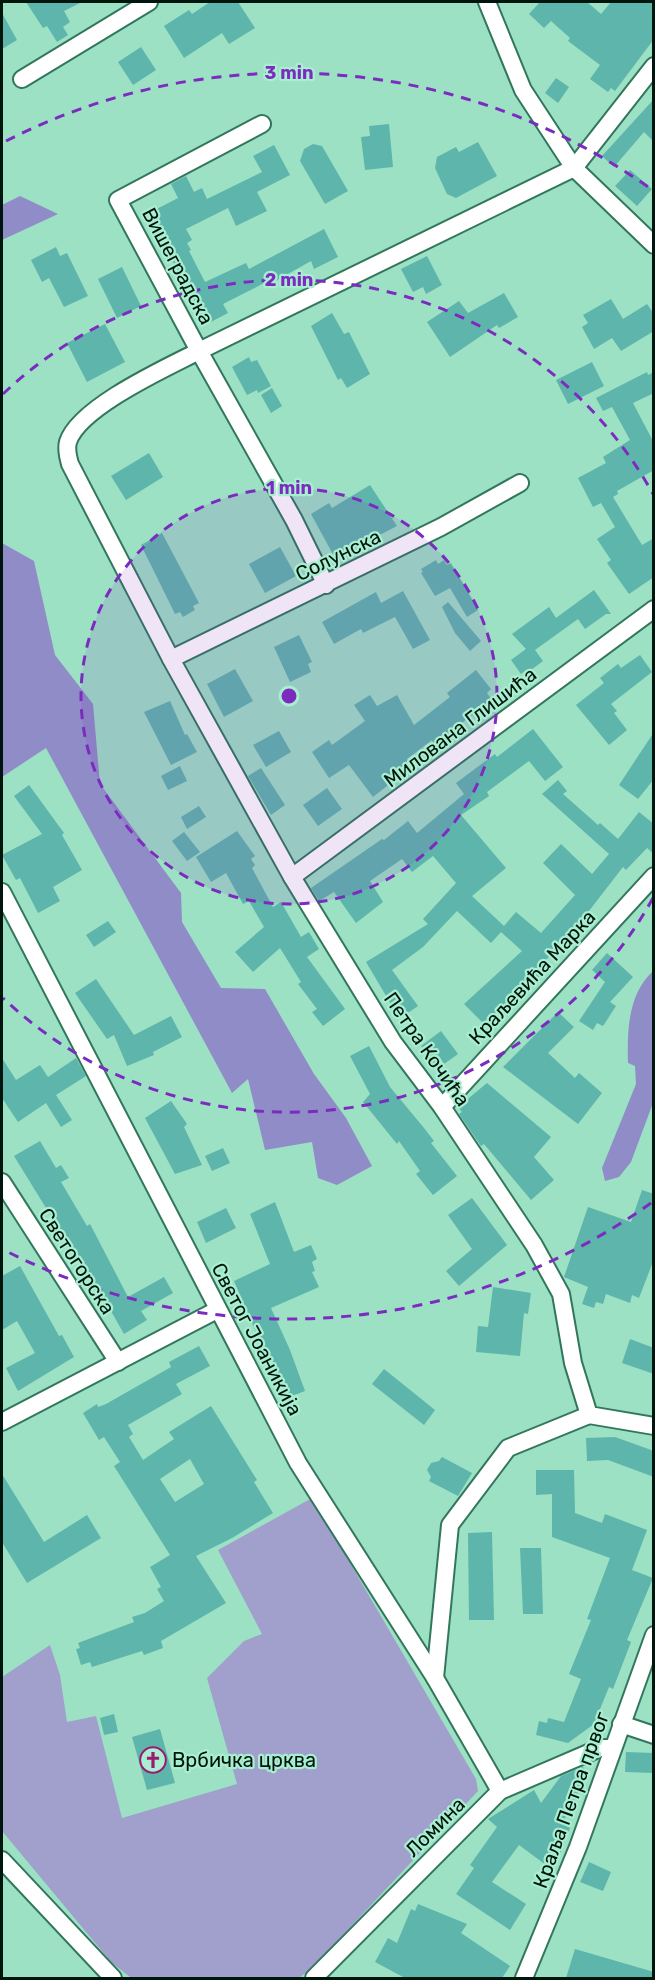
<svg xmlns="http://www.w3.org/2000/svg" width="655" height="1980" font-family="Rubik,sans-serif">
<rect width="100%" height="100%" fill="#9ce1c4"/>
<path fill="#a19fcc" d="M312,1498L476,1779L478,1791L313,1967L299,1978L130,1977L111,1962L2,1831V1677L50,1645L60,1675L67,1722L96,1716L122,1818L237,1784L207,1678L244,1641L262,1634L218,1550Z"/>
<g fill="#8f8cc7">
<path d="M20,196L58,214L2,240V205Z"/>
<path d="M2,543L34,561L55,655L93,704L100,784L181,893L182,922L221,988L265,989L314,1074L346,1118L372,1166L337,1185L318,1178L312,1142L265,1150L248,1079L232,1093L46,748L2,777Z"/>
<path d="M653,971V1103L631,1162L619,1177L605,1181L602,1168L636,1084L635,1066L628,1063C627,1031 628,994 653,971Z"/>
</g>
<g fill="#5eb5ab" fill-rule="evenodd">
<path d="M26,2H82L64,11L70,22L63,27L68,35L57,42L47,26L43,28Z"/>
<path d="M210,2H238L255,28L229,44L222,33L184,58L164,26L189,10L192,14Z"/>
<path d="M540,2H587L601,14L611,2H654V39L615,91L611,88L608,92L590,79L600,65L568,41L570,38L551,21L544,28L529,14Z"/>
<path d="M2,13L17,40L2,49Z"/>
<path d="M141,47L156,70L133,85L118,62Z"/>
<path d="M556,78L569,87L558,103L545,93Z"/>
<path d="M654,99V142L644,132L614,167L602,156Z"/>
<path d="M389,124L393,167L365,170L361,137L370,136L369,126Z"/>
<path d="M478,142L497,176L456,198L447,194L435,168L437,157L456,147L459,152Z"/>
<path d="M313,144L322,146L348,191L325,204L300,161L304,149Z"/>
<path d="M274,145L290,175L257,192L267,211L236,226L228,208L186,229L192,240L187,243L191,250L189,251L205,282L246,263L249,269L324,229L338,257L314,269L311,261L270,284L268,281L223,304L228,313L207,324L147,214L178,198L171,184L186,176L194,192L202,188L207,199L262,172L253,156Z"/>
<path d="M630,170L652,189L637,206L615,186Z"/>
<path d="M56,247L60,256L67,253L88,296L64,307L49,278L42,282L31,260Z"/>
<path d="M427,256L442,285L426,294L423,287L413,292L401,269Z"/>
<path d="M122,267L141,306L117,318L98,279Z"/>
<path d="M504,293L518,317L499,328L497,325L450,357L427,322L459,301L468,313Z"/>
<path d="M611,299L623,319L647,304L654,314V331L621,351L612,338L594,349L582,327L588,323L583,315Z"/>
<path d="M332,313L344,334L349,332L370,374L347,388L341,378L338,380L311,326Z"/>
<path d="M105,324L125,362L87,382L67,343Z"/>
<path d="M249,357L251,362L257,360L271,386L258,393L257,390L247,395L232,367Z"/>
<path d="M592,362L604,386L568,404L556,380Z"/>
<path d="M647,372L648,375L654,372V393L633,403L654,443V470L617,491L618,494L613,497L642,545L654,538V577L629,594L607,563L611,560L597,539L615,527L601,503L593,507L578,478L606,463L603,457L630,440L612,407L603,411L596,398Z"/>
<path d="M272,388L282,406L271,413L261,395Z"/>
<path d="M149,453L163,477L126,500L111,476Z"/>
<path d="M370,485L397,526L335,558L311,514L329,503L332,508Z"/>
<path d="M162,533L199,603L193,606L195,610L183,617L180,612L175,614L141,545Z"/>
<path d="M280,547L296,576L265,593L249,564Z"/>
<path d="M436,560L438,564L444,560L447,565L451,563L478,610L467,617L450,588L435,596L421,573L423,572L421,569Z"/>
<path d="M594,590L611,614H606L585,629L578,619L535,650L543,661L527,673L526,670L521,674L511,660L526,649L512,634L549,607L556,618Z"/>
<path d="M403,591L430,640L413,649L395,617L363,633L361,629L334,644L322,622L376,592L381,603Z"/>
<path d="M448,602L481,641L470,651L455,633L442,607Z"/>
<path d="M299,635L312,662L308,664L311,672L290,682L274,647Z"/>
<path d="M640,655L652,672L611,704L617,711L614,713L627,730L609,745L576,705L604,683L600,678L618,664L621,668Z"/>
<path d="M235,669L253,701L224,717L207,684Z"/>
<path d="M476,670L491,689L487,693L492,700L434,744L432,740L407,759L410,763L390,779L392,782L373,797L349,765L329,778L312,752L329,740L332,745L365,721L354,705L370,695L377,706L397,695L414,725L450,697L447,693Z"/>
<path d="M170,701L185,735L187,734L197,752L171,765L144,712Z"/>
<path d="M533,729L563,767L545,781L529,761L487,792L489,796L461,815L506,868L472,896L504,926L516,912L541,933L575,895L543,863L561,844L592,874L609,854L542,794L558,780L567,791L563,794L598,825L600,823L618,839L639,812L654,824V854L647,848L626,870L623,867L582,920L538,969L542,973L534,983L530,980L484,1024L464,1004L522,951L501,932L491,943L457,911L423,947L392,970L418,1006L405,1015L400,1008L395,1011L366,962L428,924L423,919L456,883L433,856L412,872L402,859L370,881L383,902L356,923L334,892L319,901L311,888L382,839L384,840L408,821L417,833L464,794L456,783L495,754L497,757Z"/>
<path d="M279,731L291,752L266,767L253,745Z"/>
<path d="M654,732V779L638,799L619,785Z"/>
<path d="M180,766L187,781L168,790L161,776Z"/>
<path d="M261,768L285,805L271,815L248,776Z"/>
<path d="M29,785L64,833L62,835L82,870L53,887L60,901L38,913L20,878L16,880L2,855L42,834L14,796Z"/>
<path d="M327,788L342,809L318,826L303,805Z"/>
<path d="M199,806L206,817L187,829L181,817Z"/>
<path d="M237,831L255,856L251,859L255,865L252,868L273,907L281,902L301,937L309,932L319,949L307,957L345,1009L323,1026L312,1012L317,1009L298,984L301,982L280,948L253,972L235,952L264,927L249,901L243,904L226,873L211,882L196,857Z"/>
<path d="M184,832L200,852L187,861L172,841Z"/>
<path d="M108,921L116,932L94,947L86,935Z"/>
<path d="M607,953L633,977L610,1002L616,1006L603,1026L597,1023L593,1030L579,1021L605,982L592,970Z"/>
<path d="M96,979L134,1035L171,1016L182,1037L153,1052L154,1055L127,1066L114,1035L107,1039L75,993Z"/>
<path d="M558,1012L574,1027L548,1053L575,1078L579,1073L602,1093L578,1124L503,1067Z"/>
<path d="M441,1031L458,1054L444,1064L441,1059L434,1064L421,1046Z"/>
<path d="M369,1046L390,1087L424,1128L434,1141L431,1143L457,1176L433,1195L416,1174L420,1171L399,1141L397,1144L363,1102L370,1094L350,1056Z"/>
<path d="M2,1058L16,1080L40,1065L48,1077L76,1058L86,1076L56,1095L72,1120L61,1127L46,1103L18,1122L2,1098Z"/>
<path d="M487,1083L551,1137L534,1157L554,1180L531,1200L484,1144L481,1146L459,1114L462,1112L458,1107Z"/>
<path d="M171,1101L187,1124L184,1127L202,1165L175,1174L145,1118Z"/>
<path d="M40,1141L56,1168L61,1165L69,1178L61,1182L87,1226L90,1224L128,1297L164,1277L173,1293L141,1311L147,1320L124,1334L81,1258L78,1260L14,1156Z"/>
<path d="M223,1148L230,1163L212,1171L205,1156Z"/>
<path d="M642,1190L654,1194V1259L639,1298L632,1295L630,1303L606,1294L603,1304L596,1302L594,1308L582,1304L588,1287L564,1277L588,1207L631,1222Z"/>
<path d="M472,1198L507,1245L459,1286L446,1271L472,1249L448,1215Z"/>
<path d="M275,1202L294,1252L311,1245L317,1259L312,1262L315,1271L312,1272L319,1287L271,1308L290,1350L305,1391L286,1398L272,1359L268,1360L234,1281L270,1264L250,1214Z"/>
<path d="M226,1208L236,1228L206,1243L197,1222Z"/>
<path d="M20,1266L59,1336L62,1335L74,1357L18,1391L6,1368L35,1353L17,1321L2,1330V1276Z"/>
<path d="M493,1287L531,1293L528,1314L524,1313L520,1356L476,1352L478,1326L488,1327Z"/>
<path d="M630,1339L654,1348V1374L622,1363Z"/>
<path d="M199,1346L210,1366L176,1384L182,1394L128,1425L133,1434L129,1437L143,1460L174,1439L169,1432L211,1406L257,1480L254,1482L273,1513L232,1538L196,1556L226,1603L161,1641L163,1648L144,1655L142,1651L92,1667L90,1662L81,1665L76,1649L80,1648L78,1643L134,1622L132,1617L145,1613L164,1601L157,1589L161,1587L150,1567L170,1555L114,1466L120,1462L104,1437L99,1440L83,1413L97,1404L98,1407L106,1404L171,1367L169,1362ZM190,1459L204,1484L175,1502L160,1479Z"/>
<path d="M384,1369L435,1410L424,1425L372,1384Z"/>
<path d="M615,1437L654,1451V1477L608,1460L587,1461L586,1438Z"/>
<path d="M442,1457L472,1473L458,1496L429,1481L431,1477L427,1470L431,1463L439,1461Z"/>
<path d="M536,1470H574L575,1513L602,1523L605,1514L647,1530L632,1570L653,1578L627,1640L631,1642L613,1689L609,1687L594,1724L568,1743L536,1735L539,1721L547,1723L548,1718L564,1722L581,1679L569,1674L591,1620L587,1619L610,1558L552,1537V1494L536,1495Z"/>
<path d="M2,1474L44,1542L87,1515L101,1538L27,1583L2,1542Z"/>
<path d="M492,1532L494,1620H469L468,1533Z"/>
<path d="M520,1548H541L543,1614H523Z"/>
<path d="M114,1714L118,1732L104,1735L100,1718Z"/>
<path d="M160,1729L175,1783L147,1790L132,1737Z"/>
<path d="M626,1752L654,1753V1773L625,1772Z"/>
<path d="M583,1767L588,1775L562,1824L570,1828L560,1854L550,1868L519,1845L492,1882L526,1904L510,1930L456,1894L474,1868L470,1865L497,1827L488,1819L534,1790L541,1803L561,1776Z"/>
<path d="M589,1862L611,1872L603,1891L580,1882Z"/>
<path d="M418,1904L467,1924L461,1933L510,1966L502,1978H405L375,1962L388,1938L397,1943L411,1909L415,1911Z"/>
<path d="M575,1949L654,1972V1978H566Z"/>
</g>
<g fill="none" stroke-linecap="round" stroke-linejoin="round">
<g stroke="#32775d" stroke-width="20">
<g id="street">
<path d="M487,2L523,90L574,168L654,245"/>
<path d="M22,79L149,2"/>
<path d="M262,124L118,200L199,351L574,168L654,66"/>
<path d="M326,585L294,520L199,351C168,367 79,407 68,442C66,449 68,457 70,464L171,659L292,877L393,1042L442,1107L534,1245L561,1294L573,1363L589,1415L654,1426"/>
<path d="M171,659L441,527L520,483"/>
<path d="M292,877L654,609"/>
<path d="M2,892L298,1463L435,1678L500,1791"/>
<path d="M442,1107L654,876"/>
<path d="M2,1182L118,1362"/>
<path d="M2,1422L217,1310"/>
<path d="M435,1678L450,1525L508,1448L589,1415"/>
<path d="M621,1724L654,1735"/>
<path d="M2,1860L113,1978"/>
<path d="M314,1978L500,1791L600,1748H612"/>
<path d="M524,1978L578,1847L654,1635"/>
</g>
</g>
<use href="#street" stroke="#fff" stroke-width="16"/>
</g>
<circle cx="289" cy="696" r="208" fill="#7b2cbf" fill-opacity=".12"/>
<g fill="none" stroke="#7b2cbf" stroke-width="3" stroke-dasharray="10 8">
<circle cx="289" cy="696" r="208"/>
<path d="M653 898A416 416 0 0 1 3 998M3 394A416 416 0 0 1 653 494"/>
<path d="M651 1203A623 623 0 0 1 6 1251M6 141A623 623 0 0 1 651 189"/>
</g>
<defs>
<g id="church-ring" transform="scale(1.35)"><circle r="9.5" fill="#a9eed1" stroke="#9b1b70" stroke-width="1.5"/><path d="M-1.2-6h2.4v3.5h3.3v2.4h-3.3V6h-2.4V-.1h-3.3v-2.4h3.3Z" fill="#9b1b70"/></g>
</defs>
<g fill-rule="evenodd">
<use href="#church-ring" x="153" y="1760"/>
</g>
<g text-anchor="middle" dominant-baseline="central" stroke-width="4.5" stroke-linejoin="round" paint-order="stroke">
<g font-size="20" fill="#00150c" stroke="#a9eed1">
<text transform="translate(178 266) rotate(62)">Вишеградска</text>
<text transform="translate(338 555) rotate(-26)">Солунска</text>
<text transform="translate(460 727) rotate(-37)">Милована Глишића</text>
<text transform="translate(532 977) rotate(-47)">Краљевића Марка</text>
<text transform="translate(427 1049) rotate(55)">Петра Кочића</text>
<text transform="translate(77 1261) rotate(57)">Светогорска</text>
<text transform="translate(257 1339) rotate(62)">Светог Јоаникија</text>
<text transform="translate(571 1800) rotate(-70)">Краља Петра првог</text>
<text transform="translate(435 1827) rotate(-45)">Ломина</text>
</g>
<g font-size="20" fill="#00150c" stroke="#a9eed1" text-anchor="start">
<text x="172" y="1760">Врбичка црква</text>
</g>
</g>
<circle cx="289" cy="696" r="9" fill="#7b2cbf" stroke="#a9eed1" stroke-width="3"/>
<g font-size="18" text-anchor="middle" font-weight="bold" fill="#7b2cbf" stroke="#a9eed1" stroke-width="4.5" stroke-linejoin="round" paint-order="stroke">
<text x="289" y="79">3 min</text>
<text x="289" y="286">2 min</text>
<text x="289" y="494">1 min</text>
</g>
<rect width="655" height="1980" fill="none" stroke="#00150c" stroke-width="6"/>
</svg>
